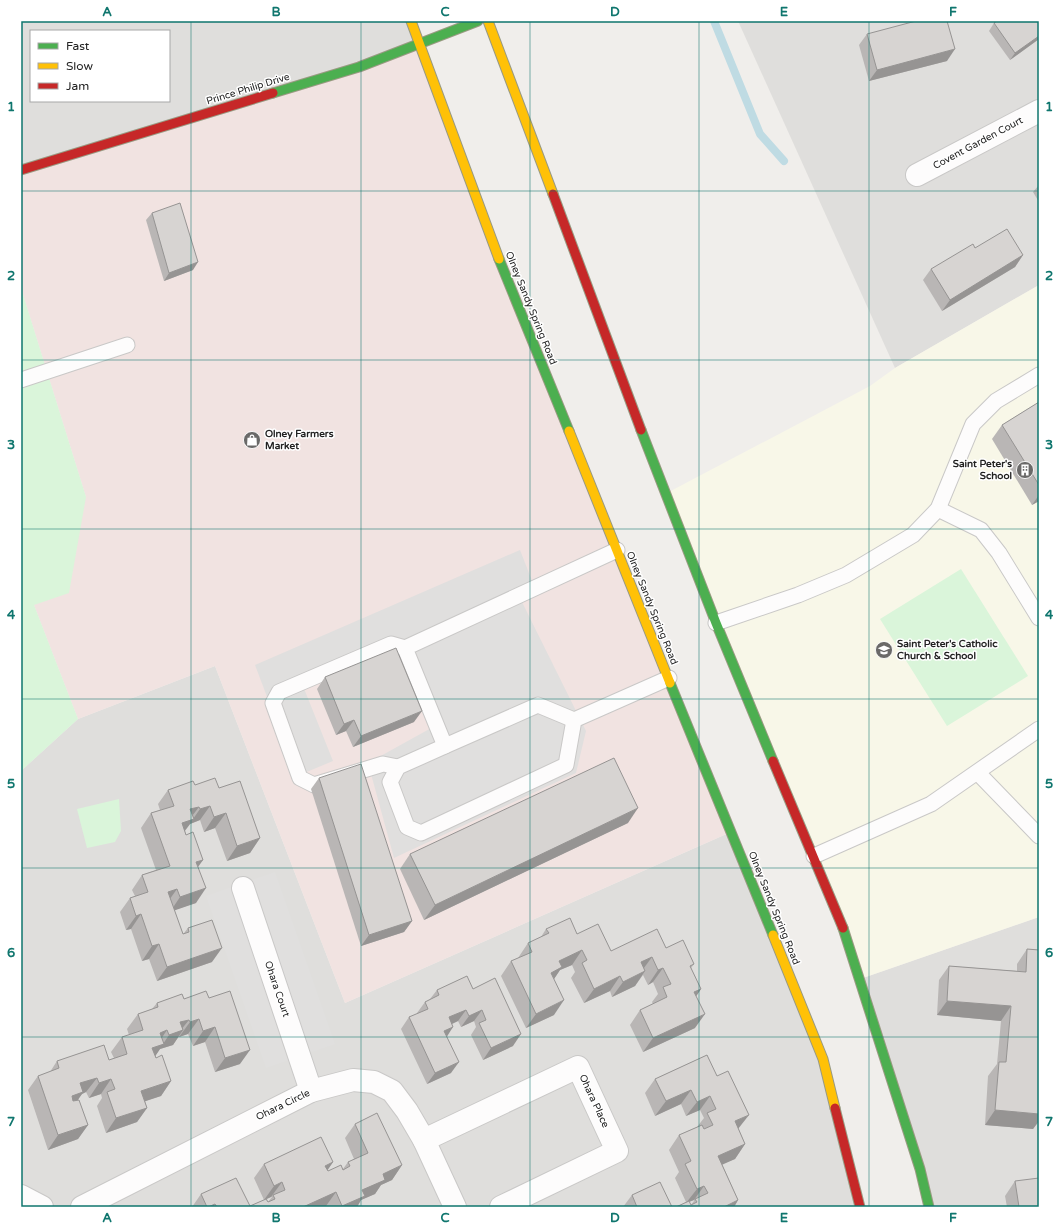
<svg xmlns="http://www.w3.org/2000/svg" width="1060" height="1228" font-family="'Varela Round',sans-serif">
<rect width="100%" height="100%" fill="#f0eeeb"/>
<g fill="#dfdedc" fill-rule="evenodd">
<path d="M21,21H411L419,43L21,171ZM31,31H169V101H31Z"/>
<path d="M738,21H1039V285L895,368Z"/>
<path d="M215,666L345,1003L731,832L823,1059L860,1207H21V771L78,719Z"/>
<path d="M1039,917V1207H929L860,979Z"/>
</g>
<path fill="#f1e3e1" d="M419,43L731,832L345,1003L215,666L78,719L34,605L86,497L21,288V170Z"/>
<path fill="#f8f7e8" d="M1039,285V917L860,979L665,494L870,386L895,368Z"/>
<g fill="#daf5da">
<path d="M21,288L86,497L69,593L34,605L78,719L21,771Z"/>
<path d="M961,569L1028,676L947,726L880,619Z"/>
<path d="M119,799L121,831L115,842L87,848L77,809Z"/>
</g>
<g fill="#e0dfde">
<path d="M520,550L536,591L520,598L586,731L576,773L394,858L368,763L433,727L401,645L303,686L333,761L297,776L255,665Z"/>
<path d="M275,872L335,1044L266,1068L206,896Z"/>
</g>
<g fill="none" stroke-linecap="round" stroke-linejoin="round">
<path stroke="#bfdbe3" stroke-width="8" d="M714,21L760,134L784,161"/>
<g stroke="#c9c8c7" stroke-width="17">
<g id="lane">
<path d="M21,380L127,345"/>
<path d="M938,509L981,530L999,553L1039,618"/>
<path d="M617,550L405,648L445,746L398,767L390,782L407,827L421,833L566,765L574,720L669,678"/>
<path d="M716,623L798,595L846,575L913,535L938,509L973,424L996,401L1039,375"/>
<path d="M445,746L538,705L574,720"/>
<path d="M398,767L383,764L314,785L300,778L273,703L279,692L391,644L405,648"/>
<path d="M978,773L1039,836"/>
<path d="M814,856L931,804L1039,729"/>
</g>
</g>
<g stroke="#c9c8c7" stroke-width="24">
<g id="street">
<path d="M917,175L1039,111"/>
<path d="M243,888L311,1091"/>
<path d="M424,1140L578,1067L617,1151L501,1207"/>
<path d="M21,1196L42,1207"/>
<path d="M82,1207L311,1091L353,1080L374,1082L392,1091L407,1111L424,1140L455,1207"/>
</g>
</g>
<g stroke="#999a82" stroke-width="11">
<g id="fast">
<path d="M273,93L359,67L478,21"/>
<path d="M499,259L569,431"/>
<path d="M641,430L716,623L773,761"/>
<path d="M670,683L773,935"/>
<path d="M843,928L920,1169L929,1207"/>
</g>
</g>
<g stroke="#999a82" stroke-width="11">
<g id="slow">
<path d="M411,21L499,259"/>
<path d="M488,21L553,194"/>
<path d="M569,431L670,683"/>
<path d="M773,935L823,1059L835,1108"/>
</g>
</g>
<g stroke="#999a82" stroke-width="11">
<g id="jam">
<path d="M21,170L273,93"/>
<path d="M553,194L641,430"/>
<path d="M773,761L843,928"/>
<path d="M835,1108L860,1207"/>
</g>
</g>
<use href="#lane" stroke="#fdfcfc" stroke-width="15"/>
<use href="#street" stroke="#fdfcfc" stroke-width="22"/>
<use href="#fast" stroke="#4caf50" stroke-width="9"/>
<use href="#slow" stroke="#ffc107" stroke-width="9"/>
<use href="#jam" stroke="#c62828" stroke-width="9"/>
</g>
<g fill="#b9b6b5" fill-rule="evenodd">
<path d="M1039,21V39L1010,60L989,31L994,23Z"/>
<path d="M867,34L947,61L869,81L859,45Z"/>
<path d="M1039,185V202L1033,192Z"/>
<path d="M152,213L193,270L164,281L146,220Z"/>
<path d="M975,248L1023,255L1015,267L942,311L923,280L931,269Z"/>
<path d="M1039,402V501L1032,505L992,439L1002,425Z"/>
<path d="M325,677L414,722L353,747L346,731L336,735L317,689Z"/>
<path d="M319,778L412,921L404,932L361,946L311,789Z"/>
<path d="M195,785L219,788L260,838L250,853L227,861L215,828L204,832L200,820L190,824L185,831L186,835L203,860L198,866L196,903L174,910L183,934L184,933L188,928L212,962L157,981L149,959L142,961L131,929L126,930L120,912L130,898L135,896L132,890L142,875L156,870L141,828L151,813L160,810L158,804L168,790Z"/>
<path d="M628,823L424,920L400,869L410,854Z"/>
<path d="M546,929L577,934L611,951L666,948L694,964L691,968L701,989L696,996L695,1028L643,1052L630,1025L640,1010L653,1004L652,1002L658,994L653,982L648,985L643,975L635,986L612,997L610,991L584,1003L571,978L575,972L572,965L560,970L554,979V1015L526,1028L501,976L511,961L518,958L528,943L541,937Z"/>
<path d="M1027,949L1039,950V1121L1033,1129L985,1125L988,1076L997,1064L1001,1021L937,1015L939,980L949,966L1017,971V964Z"/>
<path d="M473,989L513,1046L483,1060L471,1035L476,1027L474,1021L461,1027L458,1021L452,1024L447,1036L451,1073L427,1084L401,1029L409,1017L417,1014V1013L425,1002L430,999L437,990Z"/>
<path d="M209,998L240,1064L215,1072L205,1042L193,1046L188,1034L179,1037V1036L173,1045L160,1049L155,1056L171,1081L161,1096L145,1101L147,1108L137,1122L106,1133L97,1106L102,1098L101,1094L89,1098L86,1092L82,1094L77,1100L88,1125L78,1139L48,1150L28,1090L38,1076L50,1072L57,1061L109,1060L114,1058L111,1052L122,1037L129,1035L127,1029L138,1014L152,1009L157,1003L184,999Z"/>
<path d="M707,1055L745,1144L735,1159L722,1164L738,1200L734,1207H676L686,1202L675,1178L679,1172L669,1150L679,1135L697,1127L704,1118L700,1110L686,1116L681,1104L655,1116L645,1093L655,1079ZM694,1200V1201L691,1205L689,1202Z"/>
<path d="M355,1124L402,1165L392,1180L381,1185L375,1194L361,1200L357,1207H326V1206L324,1207H192L201,1194L250,1206L264,1200L254,1178L264,1164L333,1162L327,1170L328,1171L343,1169L348,1162L354,1159L345,1138ZM271,1197H272L268,1202L267,1199Z"/>
<path d="M1015,1181L1039,1207H1007L1005,1196Z"/>
<path d="M632,1195L672,1207H623Z"/>
</g>
<g fill="#969493">
<path d="M1039,36V39L1010,60L1015,53Z"/>
<path d="M955,49L947,61L869,81L877,70Z"/>
<path d="M1023,255L1015,267L942,311L950,300Z"/>
<path d="M198,262L193,270L164,281L169,273Z"/>
<path d="M1039,495V501L1032,505Z"/>
<path d="M422,711L414,722L353,747L361,736Z"/>
<path d="M354,720L346,731L336,735L344,724Z"/>
<path d="M210,806L200,820L190,824L183,833L172,837L190,809L199,807L189,820L193,819L200,809Z"/>
<path d="M638,808L628,823L424,920L435,905Z"/>
<path d="M226,813L215,828L204,832L214,817Z"/>
<path d="M260,838L250,853L227,861L237,846Z"/>
<path d="M203,860L193,874L196,862Z"/>
<path d="M206,888L196,903L170,912L180,897Z"/>
<path d="M177,889L167,903L168,892Z"/>
<path d="M141,914L131,929L126,930L136,916Z"/>
<path d="M412,921L404,932L361,946L369,935Z"/>
<path d="M159,944L149,959L142,961L152,946Z"/>
<path d="M222,948L212,962L157,981L167,967Z"/>
<path d="M582,950L572,965L560,970L552,982L541,987L559,961Z"/>
<path d="M652,957L641,972V962Z"/>
<path d="M663,968L653,982L648,985L658,970Z"/>
<path d="M645,971L635,986L612,997L623,982Z"/>
<path d="M620,976L610,991L584,1003L594,989Z"/>
<path d="M701,989L691,1004L694,992Z"/>
<path d="M564,1000L554,1015L526,1028L536,1014Z"/>
<path d="M947,1001L1011,1006L1001,1021L937,1015Z"/>
<path d="M466,1010L458,1021L441,1029L449,1017Z"/>
<path d="M482,1010L474,1021L461,1027L469,1016Z"/>
<path d="M705,1014L695,1028L643,1052L653,1038Z"/>
<path d="M199,1019L188,1034L179,1037L190,1022Z"/>
<path d="M189,1020L180,1031L183,1030L173,1045L160,1049L154,1058L152,1048L163,1044L169,1035L180,1022Z"/>
<path d="M215,1027L205,1042L193,1046L203,1031Z"/>
<path d="M453,1027L446,1038L444,1031Z"/>
<path d="M167,1030L157,1045L160,1033Z"/>
<path d="M521,1034L513,1046L483,1060L491,1048Z"/>
<path d="M250,1050L240,1064L215,1072L225,1058Z"/>
<path d="M459,1062L451,1073L427,1084L435,1073Z"/>
<path d="M97,1078L86,1092L82,1094L73,1107L61,1110L80,1083Z"/>
<path d="M111,1079L101,1094L89,1098L99,1083Z"/>
<path d="M171,1081L161,1096L131,1106L141,1091Z"/>
<path d="M691,1090L681,1104L655,1116L666,1101Z"/>
<path d="M710,1096L700,1110L686,1116L697,1102Z"/>
<path d="M147,1108L137,1122L106,1133L116,1118Z"/>
<path d="M995,1110L1039,1114V1121L1033,1129L985,1125Z"/>
<path d="M749,1115L738,1129L735,1121Z"/>
<path d="M88,1125L78,1139L48,1150L58,1135Z"/>
<path d="M745,1144L735,1159L708,1171L718,1156Z"/>
<path d="M333,1162L323,1177L325,1166Z"/>
<path d="M402,1165L392,1180L381,1185L375,1194L361,1200L357,1207H342L362,1190L383,1174Z"/>
<path d="M282,1182L271,1197L264,1200L274,1186Z"/>
<path d="M704,1186L694,1200L686,1203L697,1189Z"/>
<path d="M336,1192L326,1206L324,1207H303Z"/>
<path d="M738,1200L734,1207H724Z"/>
<path d="M215,1204L213,1207H208Z"/>
</g>
<g fill="#d7d4d2" stroke="#969493">
<path d="M916,21H947L955,49L877,70L867,34Z"/>
<path d="M997,21H1039V36L1015,53L994,23Z"/>
<path d="M180,203L198,262L169,273L152,213Z"/>
<path d="M1007,229L1023,255L950,300L931,269L973,244L975,248Z"/>
<path d="M1039,402V485L1002,425Z"/>
<path d="M396,648L422,711L361,736L354,720L344,724L325,677Z"/>
<path d="M614,758L638,808L435,905L410,854Z"/>
<path d="M361,764L412,921L369,935L319,778Z"/>
<path d="M215,778L219,788L240,781L260,838L237,846L226,813L214,817L210,806L200,809L199,807L190,809L194,819L182,823L186,835L193,832L203,860L196,862L206,888L180,897L177,889L168,892L183,934L189,932L188,928L212,920L222,948L167,967L159,944L152,946L141,914L136,916L130,898L148,892L142,875L170,866L151,813L174,806L168,790L193,781L195,785Z"/>
<path d="M570,918L577,934L598,924L611,951L657,929L666,948L683,940L694,964L690,966L701,989L694,992L705,1014L653,1038L640,1010L667,997L663,987L671,984L663,968L658,970L652,957L641,962L645,971L623,982L620,976L594,989L582,963L587,960L582,950L559,961L562,967L551,973L564,1000L536,1014L511,961L532,952L528,943L549,933L546,929Z"/>
<path d="M1027,949L1039,950V1114L995,1110L999,1062H1006L1011,1006L947,1001L949,966L1026,972Z"/>
<path d="M467,976L473,989L495,978L521,1034L491,1048L479,1023L486,1020L482,1010L469,1016L466,1010L449,1017L453,1027L444,1031L459,1062L435,1073L409,1017L428,1009L425,1002L439,995L437,990Z"/>
<path d="M206,991L209,998L230,991L250,1050L225,1058L215,1027L203,1031L199,1019L190,1022L189,1020L180,1022L183,1030L169,1035L167,1030L160,1033L164,1044L152,1048L156,1058L162,1055L171,1081L141,1091L147,1108L116,1118L107,1092L115,1089L111,1079L99,1083L97,1078L80,1083L83,1092L72,1096L73,1101L79,1100L88,1125L58,1135L38,1076L59,1068L57,1061L104,1045L109,1060L127,1054L122,1037L143,1030L138,1014L158,1007L157,1003L182,994L184,999Z"/>
<path d="M707,1055L717,1076L728,1071L749,1115L735,1121L745,1144L718,1156L738,1200L724,1207H676L689,1201L691,1205L697,1202L695,1199L708,1193L704,1186L697,1189L685,1164L691,1161L679,1135L702,1125L704,1129L713,1125L707,1113L716,1109L710,1096L697,1102L691,1090L666,1101L655,1079Z"/>
<path d="M377,1113L402,1165L383,1174L385,1180L362,1190L365,1196L342,1206L336,1192L303,1207H217L215,1204L208,1207H207L201,1194L236,1178L250,1206L266,1199L268,1202L275,1199L273,1195L285,1190L282,1182L274,1186L264,1164L321,1137L333,1162L325,1166L328,1171L341,1165L343,1170L350,1166L348,1162L368,1153L355,1124Z"/>
<path d="M1039,1178V1207H1019L1015,1181Z"/>
<path d="M660,1182L672,1207H637L632,1195Z"/>
</g>
<path fill="none" stroke="#0f766e" stroke-width="1" stroke-opacity="0.55" d="M191,21V1207M361,21V1207M530,21V1207M699,21V1207M869,21V1207M21,191H1039M21,360H1039M21,529H1039M21,699H1039M21,868H1039M21,1037H1039"/>
<defs>
<g id="shop-disc" transform="scale(0.9)"><circle r="9.5" fill="#6a6968" stroke="#fff"/><path d="M-5-2.5h2.3a2.7 3.5 0 0 1 5.4 0H5L5.5 6h-11ZM-1.5-2.5h3a1.5 2.3 0 0 0-3 0Z" fill="#fff"/></g>
<g id="building-disc" transform="scale(0.9)"><circle r="9.5" fill="#6a6968" stroke="#fff"/><path d="M-4-6H4V6H1V3H-1V6H-4ZM-2.5-4.3h1.7v1.8h-1.7ZM.8-4.3h1.7v1.8H.8ZM-2.5-1h1.7V.8h-1.7ZM.8-1h1.7V.8H.8Z" fill="#fff"/></g>
<g id="school-disc" transform="scale(0.9)"><circle r="9.5" fill="#6a6968" stroke="#fff"/><path d="M0-5L7-2L0 1L-7-2ZM-4 1L0 2.5L4 1V4Q0 6-4 4Z" fill="#fff"/></g>
</defs>
<g fill-rule="evenodd">
<use href="#shop-disc" x="252" y="440"/>
<use href="#building-disc" x="1025" y="470"/>
<use href="#school-disc" x="884" y="650"/>
</g>
<g text-anchor="middle" dominant-baseline="central" stroke-width="3" stroke-linejoin="round" paint-order="stroke">
<g font-size="10" fill="#222" stroke="#fff">
<text transform="translate(248 89) rotate(-17)">Prince Philip Drive</text>
<text transform="translate(978 143) rotate(-28)">Covent Garden Court</text>
<text transform="translate(531 308) rotate(68)">Olney Sandy Spring Road</text>
<text transform="translate(652 608) rotate(68)">Olney Sandy Spring Road</text>
<text transform="translate(774 908) rotate(68)">Olney Sandy Spring Road</text>
<text transform="translate(277 989) rotate(71)">Ohara Court</text>
<text transform="translate(594 1101) rotate(65)">Ohara Place</text>
<text transform="translate(283 1105) rotate(-26)">Ohara Circle</text>
</g>
<g font-size="10" font-weight="bold" fill="#222" stroke="#fff" text-anchor="start">
<text x="265" y="434">Olney Farmers<tspan x="265" dy="12">Market</tspan></text>
<text x="1012" y="464" text-anchor="end">Saint Peter's<tspan x="1012" dy="12">School</tspan></text>
<text x="897" y="644">Saint Peter's Catholic<tspan x="897" dy="12">Church &amp; School</tspan></text>
</g>
</g>
<rect width="1060" height="1228" fill="none" stroke="#ffffff" stroke-width="44"/>
<rect x="30" y="30" width="140" height="72" fill="#ffffff" stroke="#a7a7a7"/>
<rect x="38" y="43" width="20" height="6" fill="#4caf50" stroke="#a7a7a7"/>
<text x="66" y="50" font-size="12" fill="#222222">Fast</text>
<rect x="38" y="63" width="20" height="6" fill="#ffc107" stroke="#a7a7a7"/>
<text x="66" y="70" font-size="12" fill="#222222">Slow</text>
<rect x="38" y="83" width="20" height="6" fill="#c62828" stroke="#a7a7a7"/>
<text x="66" y="90" font-size="12" fill="#222222">Jam</text>
<rect x="22" y="22" width="1016" height="1184" fill="none" stroke="#0f766e" stroke-width="1.5"/>
<g font-size="13" text-anchor="middle" font-weight="bold" fill="#0f766e">
<text x="107" y="16">A</text>
<text x="276" y="16">B</text>
<text x="445" y="16">C</text>
<text x="615" y="16">D</text>
<text x="784" y="16">E</text>
<text x="953" y="16">F</text>
<text x="11" y="111">1</text>
<text x="1049" y="111">1</text>
<text x="11" y="280">2</text>
<text x="1049" y="280">2</text>
<text x="11" y="449">3</text>
<text x="1049" y="449">3</text>
<text x="11" y="619">4</text>
<text x="1049" y="619">4</text>
<text x="11" y="788">5</text>
<text x="1049" y="788">5</text>
<text x="11" y="957">6</text>
<text x="1049" y="957">6</text>
<text x="11" y="1126">7</text>
<text x="1049" y="1126">7</text>
<text x="107" y="1222">A</text>
<text x="276" y="1222">B</text>
<text x="445" y="1222">C</text>
<text x="615" y="1222">D</text>
<text x="784" y="1222">E</text>
<text x="953" y="1222">F</text>
</g>
</svg>
